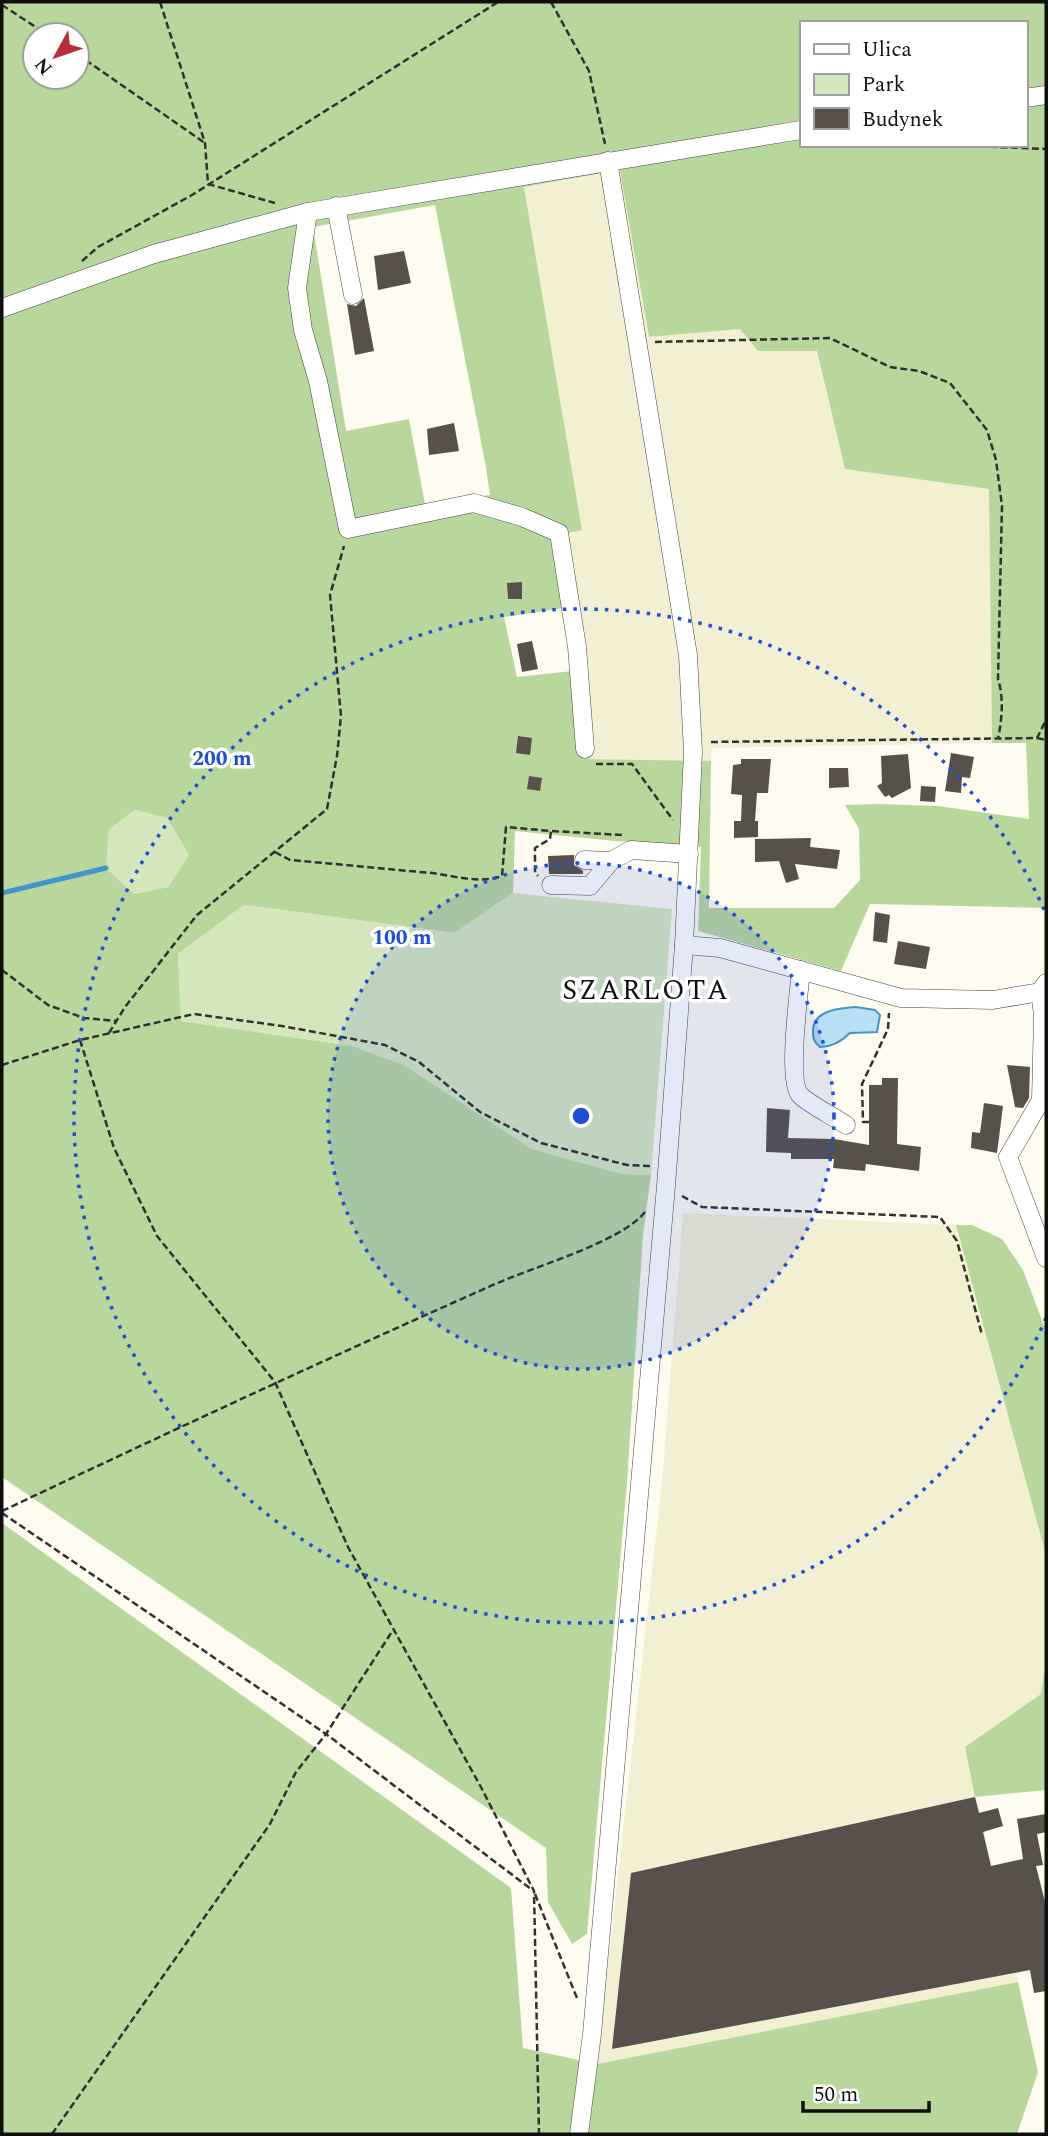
<svg xmlns="http://www.w3.org/2000/svg" width="1048" height="2136" font-family="Spectral,serif">
<rect width="100%" height="100%" fill="#fefbf1"/>
<g fill="#f3efd2">
<path d="M621,170L649,337L740,329L759,351H817L845,469L989,489L992,743L712,748L711,761L583,759L573,671L553,536L582,530L524,187Z"/>
<path d="M683,1213L956,1225L1046,1555V1661L1041,1694L965,1747L1018,1982L597,2064L662,1483Z"/>
</g>
<g fill="#d4e7bc">
<path d="M135,810L167,818L189,855L168,887L134,894L106,868L109,828Z"/>
<path d="M513,893L672,909L651,1175L622,1174L532,1149L404,1065L352,1046L181,1021L178,954L244,905L453,933Z"/>
</g>
<g fill="#b8d79c" fill-rule="evenodd">
<path d="M2,2H1046V908L870,904L841,971L698,931L701,847L615,841L515,831L513,893L454,933L244,905L178,954L181,1021L352,1046L404,1065L532,1149L622,1174L651,1175L643,1235L627,1483L587,1934L572,1944L548,1902L546,1848L2,1477ZM801,23H1025V145H801ZM35,35H77V77H35ZM620,170L649,337L740,329L758,351H817L845,469L989,489L992,743H1026L1029,819L938,806L879,804L845,805L859,829L860,880L834,908H709L711,761L583,759L573,671L517,677L504,617L564,608L553,536L582,530L524,187ZM435,205L486,467L490,495L425,504L409,419L346,431L313,227ZM135,810L167,818L189,855L168,887L134,894L106,868L109,829Z"/>
<path d="M956,1225H972L1002,1239L1023,1270L1046,1331V1555Z"/>
<path d="M2,1523L511,1888L523,2048L597,2064L1018,1982L1038,2072L1017,2134H2Z"/>
<path d="M1046,1661V1790L975,1797L965,1747L1041,1694Z"/>
</g>
<path fill="#b8dff3" stroke="#4395c6" stroke-width="2" d="M856,1007L875,1010L880,1015L877,1032L850,1033C842,1041 832,1047 820,1047C814,1042 813,1039 813,1031C813,1010 840,1008 856,1007Z"/>
<g fill="none" stroke-linecap="round" stroke-linejoin="round">
<path stroke="#4395c6" stroke-width="5" d="M2,893L106,868"/>
</g>
<g fill="#57504b">
<path d="M404,251L411,283L378,290L374,256Z"/>
<path d="M364,298L374,351L355,355L347,304L356,306Z"/>
<path d="M454,423L459,451L429,455L427,429Z"/>
<path d="M522,582V599H508L507,583Z"/>
<path d="M532,641L538,669L522,672L517,644Z"/>
<path d="M518,736L532,738L530,755L516,753Z"/>
<path d="M951,753L974,757L970,778L962,777L961,793L945,791Z"/>
<path d="M908,754L911,788L892,798L889,795L885,797L877,786L882,783L881,756Z"/>
<path d="M741,759H771L768,793H757L755,821H758V837L734,838V821H741L742,795L731,794L733,765L741,764Z"/>
<path d="M829,768H848L849,787L829,788Z"/>
<path d="M529,776L542,778L540,791L527,789Z"/>
<path d="M921,786L936,787L935,802L920,801Z"/>
<path d="M811,838L810,847L840,850L837,869L795,864L799,879L786,883L779,861L755,862V839Z"/>
<path d="M574,855V865L583,871V874H549L548,856Z"/>
<path d="M875,912L890,915L887,943L873,941Z"/>
<path d="M898,941L930,947L926,969L894,964Z"/>
<path d="M1007,1065L1030,1067L1029,1098L1023,1108L1015,1107Z"/>
<path d="M882,1078H898L897,1144L921,1147L919,1171L866,1164L865,1171L833,1168L834,1159H791V1153L766,1152L767,1108L790,1110L788,1138L834,1139L869,1145V1085H882Z"/>
<path d="M984,1103L1003,1106L997,1153L971,1148L972,1132L980,1133Z"/>
<path d="M975,1797L979,1813L998,1808L1003,1826L983,1832L991,1866L1023,1859L1017,1819L1046,1814V1832L1037,1834L1043,1865L1036,1866L1046,1906V1991L1034,1993L1030,1970L612,2049L631,1873Z"/>
</g>
<g fill="none" stroke-linecap="round" stroke-linejoin="round">
<g stroke="#424242" stroke-width="19">
<g id="minor">
<path d="M1025,98L1046,95"/>
<path d="M336,206L353,295"/>
<path d="M308,212L297,288L303,330L318,381L348,529L474,503L522,517L559,533L577,647L585,749"/>
<path d="M2,308L154,254L308,212L801,130"/>
<path d="M584,860L611,861"/>
<path d="M551,885L590,886L611,861L631,850L689,854"/>
<path d="M684,945L720,948L901,998L993,1000L1040,992L1046,983"/>
<path d="M801,970C799,993 787,1080 800,1095C810,1105 833,1116 846,1125"/>
<path d="M1040,992L1043,1015L1041,1100L1008,1157L1046,1258"/>
<path d="M579,2134L592,2034L666,1186L684,945L693,752L688,655L608,161"/>
</g>
</g>
<g stroke="#313131" stroke-width="2.5" stroke-dasharray="7 3.5" stroke-linecap="butt">
<path d="M160,2L205,143L208,184L275,203"/>
<path d="M551,2L589,71L605,144"/>
<path d="M2,5L48,35"/>
<path d="M77,54L205,143"/>
<path d="M948,145L1046,149"/>
<path d="M82,261L98,247L192,195L498,2"/>
<path d="M655,342L830,338L890,367L919,371L950,383L987,430L996,460L1002,506L998,679C1004,698 1002,719 998,739"/>
<path d="M1037,738L1046,740"/>
<path d="M711,742L1037,738L1046,720"/>
<path d="M596,764H632L673,820"/>
<path d="M552,831L622,835"/>
<path d="M275,852L290,860C337,864 385,869 432,873C455,876 479,884 502,876L506,827L551,831L550,839L535,848V871L538,876"/>
<path d="M2,970L48,1005L84,1018L117,1021"/>
<path d="M109,1033L125,1007L197,915L327,809L337,756L341,716L330,595L344,546"/>
<path d="M80,1040L114,1148L157,1236L275,1382L348,1547L482,1789L534,1891L539,2134"/>
<path d="M2,1065L80,1040L194,1014L282,1026L385,1045L419,1062L480,1112L541,1143L627,1165L650,1166"/>
<path d="M869,1122H863L862,1084L888,1029L889,1013"/>
<path d="M682,1196L702,1207L940,1217L957,1241L982,1335"/>
<path d="M2,1511C165,1434 328,1358 493,1285C532,1267 620,1243 645,1212"/>
<path d="M2,1513L326,1734L531,1889"/>
<path d="M535,1894L577,1998"/>
<path d="M52,2134L270,1824L296,1772L326,1734L393,1630"/>
</g>
<use href="#minor" stroke="#fff" stroke-width="18"/>
</g>
<circle cx="581" cy="1116" r="253" fill="#1d4ed8" fill-opacity=".12"/>
<g fill="none" stroke="#1d4ed8" stroke-width="3.5" stroke-dasharray="3.5 7">
<circle cx="581" cy="1116" r="253"/>
<path d="M1046 1318A507 507 0 1 1 1046 914"/>
</g>
<g text-anchor="middle" dominant-baseline="central" stroke-width="7" stroke-linejoin="round" paint-order="stroke">
<g font-size="28" letter-spacing="2" fill="#0f0f0f" stroke="#fff">
<text x="646" y="990">SZARLOTA</text>
</g>
</g>
<circle cx="581" cy="1116" r="10" fill="#1d4ed8" stroke="#fff" stroke-width="3.5"/>
<g font-size="21" text-anchor="middle" font-weight="bold" fill="#1d4ed8" stroke="#fff" stroke-width="7" stroke-linejoin="round" paint-order="stroke">
<text x="222" y="765">200 m</text>
<text x="402" y="944">100 m</text>
</g>
<rect width="1048" height="2136" fill="none" stroke="#0f0f0f" stroke-width="7"/>
<rect x="800" y="21" width="228" height="126" fill="#ffffff" stroke="#9f9f9f" stroke-width="2"/>
<rect x="814" y="44" width="35" height="10" fill="#ffffff" stroke="#9f9f9f" stroke-width="2"/>
<text x="862" y="56" font-size="21" fill="#0f0f0f">Ulica</text>
<rect x="814" y="74" width="35" height="21" fill="#d4e7bc" stroke="#9f9f9f" stroke-width="2"/>
<text x="862" y="91" font-size="21" fill="#0f0f0f">Park</text>
<rect x="814" y="108" width="35" height="21" fill="#57504b" stroke="#9f9f9f" stroke-width="2"/>
<text x="862" y="126" font-size="21" fill="#0f0f0f">Budynek</text>
<g transform="translate(56 56) rotate(230)"><circle r="33" fill="#ffffff" stroke="#9f9f9f" stroke-width="2"/>
<path d="M0-5L12 26L0 18L-12 26Z" fill="#b82e38"/>
<text y="-10" font-size="19" font-weight="bold" text-anchor="middle" fill="#0f0f0f">N</text>
</g>
<path d="M803 2101v10h126v-10" fill="none" stroke="#0f0f0f" stroke-width="3.5"/>
<text x="814" y="2101" font-size="21" fill="#0f0f0f" stroke="#ffffff" stroke-width="5" paint-order="stroke">50 m</text>
</svg>
